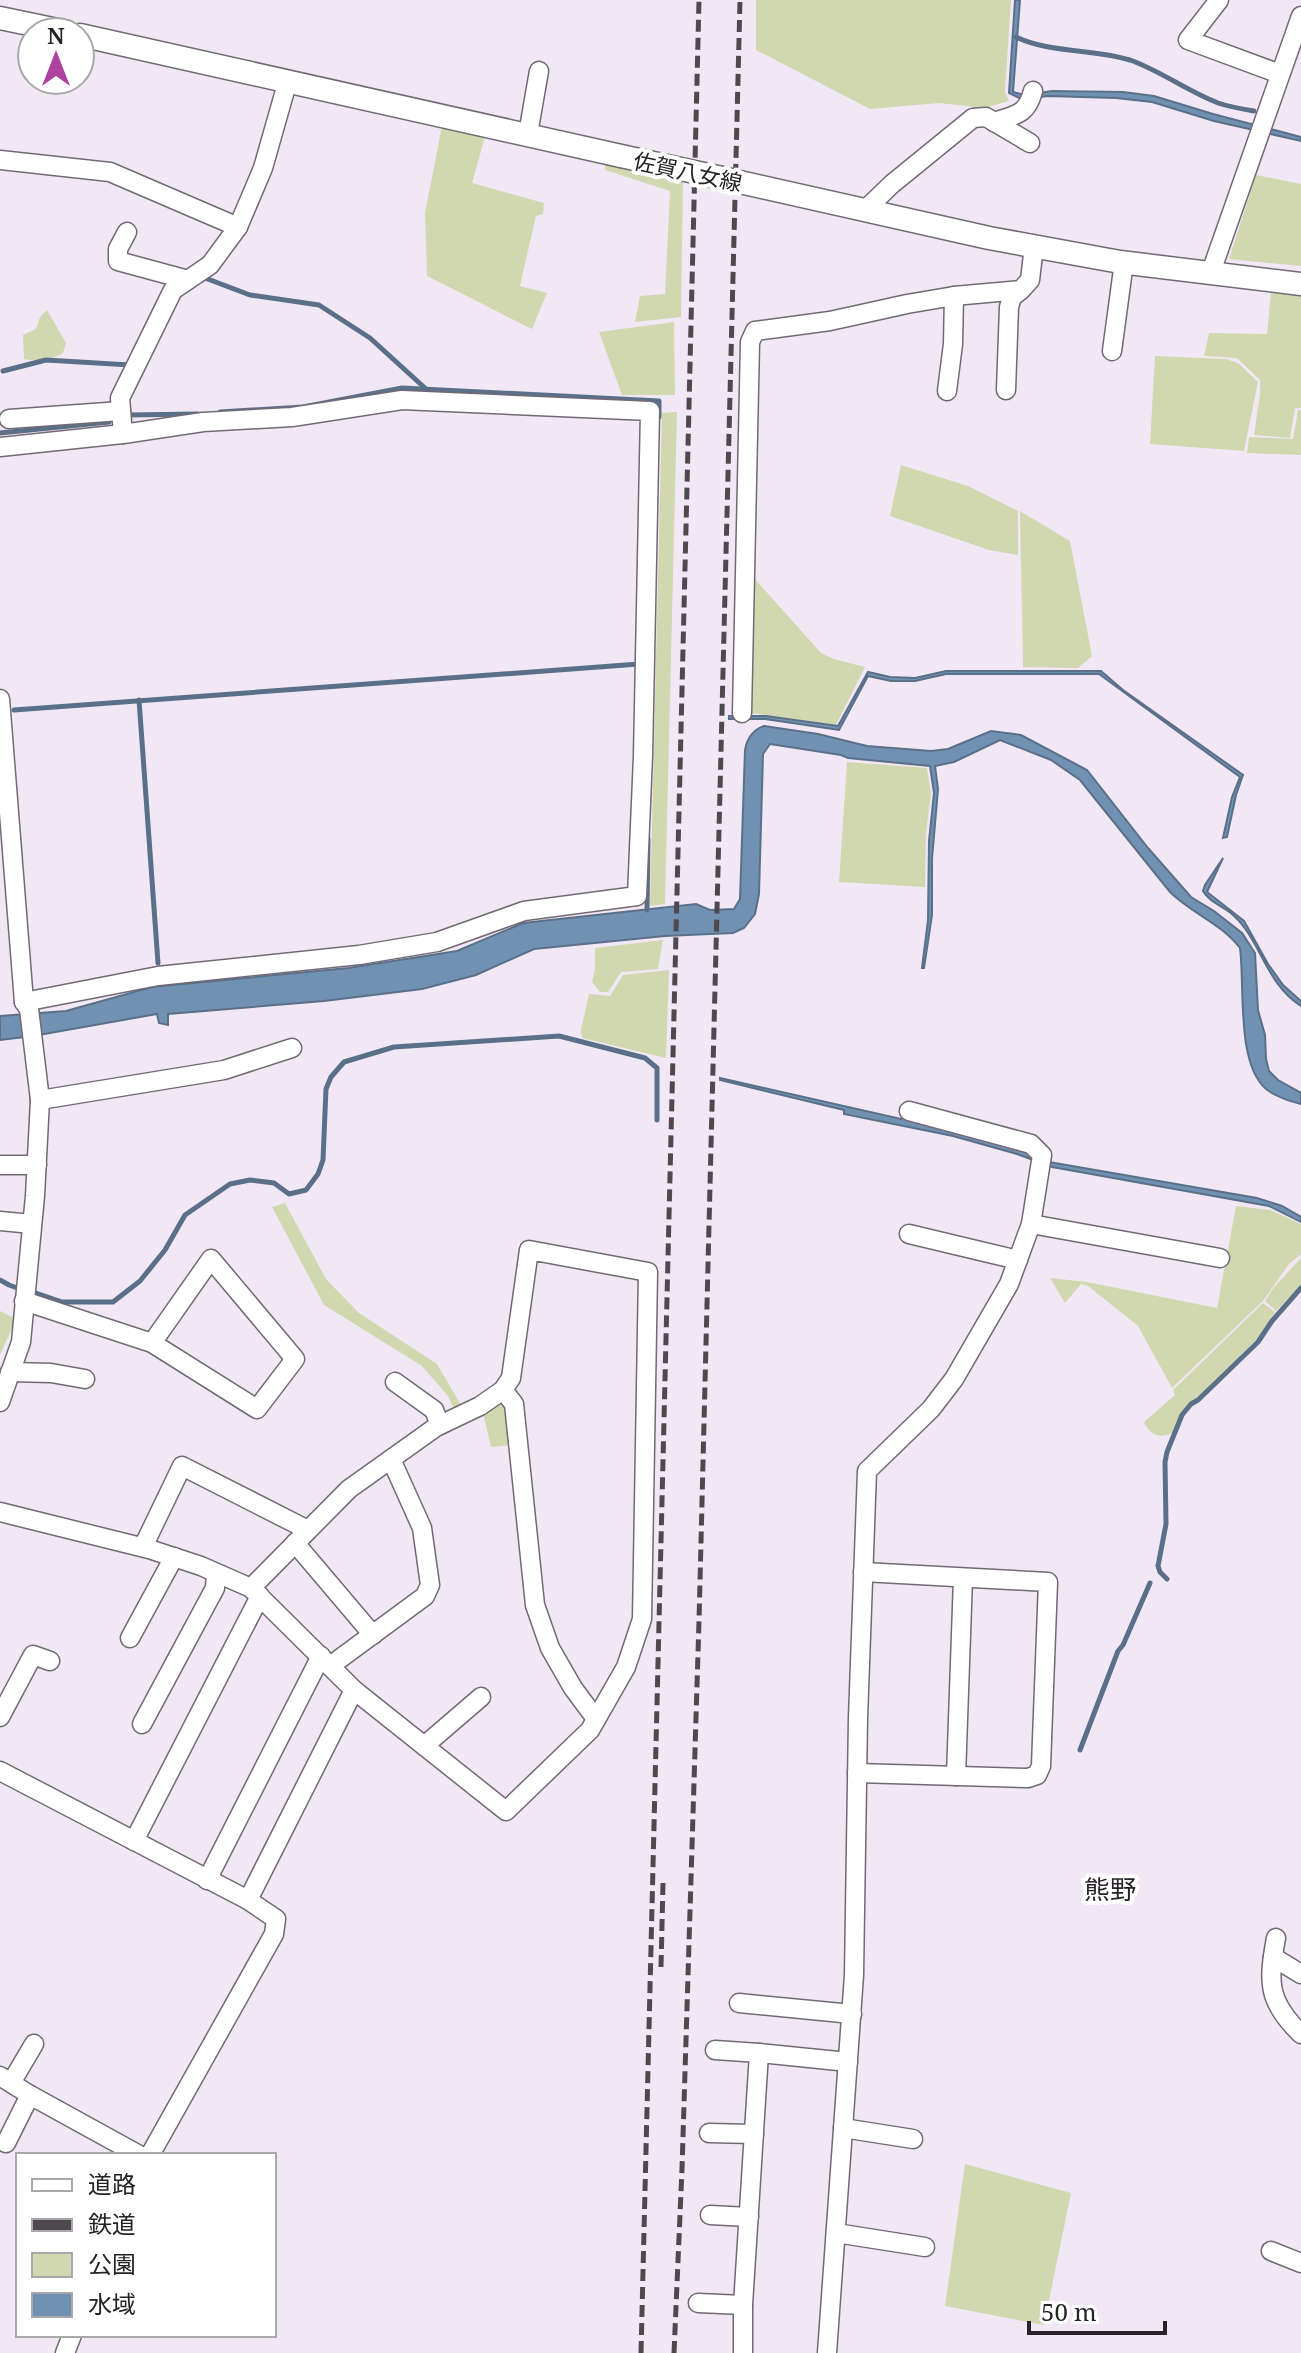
<svg xmlns="http://www.w3.org/2000/svg" width="1301" height="2353" font-family="'Noto Serif','Noto Sans JP',serif">
<rect width="100%" height="100%" fill="#f2e8f5"/>
<g fill="#d1d8b0">
<path d="M756,0H1011L1005,92L1009,101L984,108L939,103L870,109L756,50Z"/>
<path d="M442,126L486,133L472,183L544,203L543,214L536,216L520,286L547,293L532,329L427,276L425,213Z"/>
<path d="M606,158L683,179L681,317L635,322L640,296L665,294L670,191L605,170Z"/>
<path d="M1256,175L1301,184V266L1229,259Z"/>
<path d="M1271,292L1301,296V408H1295L1290,438L1254,435L1260,394V380L1237,358L1204,356L1209,333L1267,334Z"/>
<path d="M47,310L66,343L63,353C55,359 34,362 24,359L23,335L36,329L40,317Z"/>
<path d="M674,322L675,395H622L599,332Z"/>
<path d="M1155,356L1226,359L1238,363L1258,382L1244,451L1150,444Z"/>
<path d="M1298,410H1301V455L1247,453L1249,437L1293,439Z"/>
<path d="M677,412L665,904L650,906L662,413Z"/>
<path d="M901,465L968,486L1018,511V555L989,550L890,516Z"/>
<path d="M1020,511L1070,541L1092,656L1078,668L1023,667Z"/>
<path d="M753,577L821,653L834,659L865,667L836,725L751,713Z"/>
<path d="M847,762L927,768L931,794L926,833L925,887L839,882Z"/>
<path d="M663,940L658,969L621,972L608,992H600L592,982L595,969V948Z"/>
<path d="M669,970L666,1058L582,1038L581,1030L589,994L610,996L623,975Z"/>
<path d="M285,1203L326,1279L359,1313L437,1364L461,1405L454,1409L448,1396L422,1366L324,1305L272,1207Z"/>
<path d="M1236,1206L1270,1210L1301,1224V1254L1289,1264L1263,1301L1172,1388L1138,1326L1088,1286L1081,1284L1065,1303L1050,1278L1087,1282L1217,1308Z"/>
<path d="M1301,1258V1285L1276,1311L1265,1301L1274,1287Z"/>
<path d="M1263,1303L1275,1312L1257,1339L1181,1413L1174,1432C1161,1439 1150,1436 1144,1422L1175,1395L1173,1390Z"/>
<path d="M0,1311L16,1319L0,1355Z"/>
<path d="M505,1401L512,1445L491,1447L482,1409Z"/>
<path d="M965,2164L1071,2193L1044,2325L945,2306Z"/>
</g>
<g fill="#7191b3" stroke="#5a7089" stroke-width="2">
<path d="M1015,0H1020L1013,92L1025,95L1052,91L1123,92L1154,96L1213,114L1301,137V141L1214,121L1152,102L1116,98L1047,96L1023,100L1009,93Z"/>
<path d="M946,671H1101L1123,690L1243,775L1236,795L1227,837L1223,838L1232,797L1240,777L1099,674H946L915,681H891L868,676L839,730L765,719H729V716H766L838,726L868,672L890,677L915,678Z"/>
<path d="M764,726L818,734L867,746L931,751L948,749L991,731L1021,735L1087,770L1148,848L1191,897L1214,911L1242,933L1255,953L1258,1010L1265,1035L1266,1059L1269,1071L1278,1080L1301,1093V1104C1289,1101 1276,1097 1266,1089C1236,1063 1245,986 1240,948C1222,924 1191,913 1170,892L1080,780L1051,760L1000,740L954,762L935,766L938,789L932,859V915L924,968H922L928,920L929,841L934,793L930,766L848,758L841,755L770,744L763,754L759,894L755,914L744,928L733,933L665,936L534,949L476,975L422,989L324,1001L168,1014V1025L159,1023L157,1014L33,1036L0,1040V1016L66,1011L152,987L348,968L457,951L523,923L696,904L710,910L734,909L740,899L745,750C747,738 753,730 764,726Z"/>
<path d="M1223,858L1207,892L1244,921L1268,964L1283,985L1301,1001V1006C1265,983 1261,940 1233,915C1223,906 1210,903 1203,891L1205,885Z"/>
<path d="M720,1078L901,1119L903,1117L1025,1151L1049,1162L1257,1198L1282,1206L1301,1217V1222L1269,1206L1052,1167L1017,1154L953,1136L844,1114V1110L720,1080Z"/>
</g>
<g fill="none" stroke-linecap="round" stroke-linejoin="round">
<g stroke="#5a7089" stroke-width="5">
<path d="M1016,37C1052,54 1092,48 1130,60C1161,71 1187,91 1218,103C1230,107 1242,109 1254,111"/>
<path d="M202,280L205,278L250,295L319,305L370,338L426,389"/>
<path d="M3,371L46,360L130,365"/>
<path d="M128,410V415L198,414"/>
<path d="M220,412L303,407L402,388L659,401V417"/>
<path d="M0,433L109,422"/>
<path d="M139,700L158,963"/>
<path d="M14,710L639,664"/>
<path d="M647,910L648,839"/>
<path d="M0,1280L9,1285L20,1289"/>
<path d="M30,1291L62,1302H113L140,1281L165,1250L185,1215L230,1184L250,1180L274,1183L289,1194L306,1190L318,1174L323,1160L326,1089L331,1077L344,1062L394,1047L559,1036L645,1058L657,1068V1120"/>
<path d="M1167,1579L1160,1572L1158,1566L1166,1524L1165,1462L1167,1452L1182,1415L1191,1404L1198,1400L1258,1342L1272,1321L1301,1288"/>
<path d="M1080,1750L1118,1651L1123,1645L1150,1583"/>
</g>
<g stroke="#726975" stroke-width="21">
<g id="minor">
<path d="M1219,0L1188,40L1280,74"/>
<path d="M994,122C1015,115 1027,115 1033,91"/>
<path d="M528,134L539,71"/>
<path d="M0,160L110,172L238,227"/>
<path d="M866,209L892,184L973,118L986,117L1030,143"/>
<path d="M127,232L118,249V261L188,280"/>
<path d="M1211,272L1301,16"/>
<path d="M1112,351L1124,262"/>
<path d="M1006,390L1009,307L1012,297L1021,290"/>
<path d="M947,391L953,344L954,296"/>
<path d="M9,419L121,411"/>
<path d="M123,434L120,398L173,290L210,265L238,227L263,168L288,80"/>
<path d="M0,447L123,434L203,422L292,417L402,400L650,411L643,756L637,896L524,911L437,942L359,955L158,976L24,1002"/>
<path d="M0,699L24,1002L29,1009L40,1100L35,1196L21,1342L0,1402"/>
<path d="M742,713L750,342L755,331L830,321L907,304L954,296L1021,290L1030,280L1034,246"/>
<path d="M40,1100L224,1070L292,1048"/>
<path d="M0,1165H37"/>
<path d="M0,1221L32,1224"/>
<path d="M1031,1224L1220,1258"/>
<path d="M909,1234L1018,1260"/>
<path d="M24,1301L152,1343L257,1409L295,1359L211,1259L152,1343"/>
<path d="M10,1372L51,1373L85,1379"/>
<path d="M395,1382L434,1410L440,1425"/>
<path d="M503,1390L514,1404L535,1605L550,1648L573,1688L596,1719"/>
<path d="M0,1512L149,1549L201,1566L251,1588L354,1690L506,1811L590,1730L626,1667L642,1619L648,1272L529,1250L511,1378L503,1390L480,1406L436,1427L349,1489L251,1588"/>
<path d="M295,1543L373,1635"/>
<path d="M143,1547L182,1466L308,1530"/>
<path d="M130,1638L174,1557"/>
<path d="M330,1666L425,1596L430,1585L422,1528L391,1459"/>
<path d="M0,1717L33,1655L50,1661"/>
<path d="M142,1724L215,1588L216,1573"/>
<path d="M424,1746L481,1697"/>
<path d="M0,1771L248,1900L276,1919L274,1934L150,2155"/>
<path d="M857,1773L1028,1778L1037,1775L1041,1766L1048,1582L863,1572"/>
<path d="M956,1776L963,1578"/>
<path d="M134,1841L260,1596"/>
<path d="M207,1880L321,1656"/>
<path d="M248,1900L354,1690"/>
<path d="M1276,1938C1268,1982 1267,2001 1301,2034"/>
<path d="M1273,1957L1301,1974"/>
<path d="M739,2003L852,2014"/>
<path d="M715,2050L759,2053"/>
<path d="M0,2076L30,2095L139,2155"/>
<path d="M11,2083L34,2044"/>
<path d="M843,2128L913,2139"/>
<path d="M709,2133L754,2134"/>
<path d="M6,2143L30,2095"/>
<path d="M710,2215L749,2217"/>
<path d="M836,2233L925,2247"/>
<path d="M1271,2251L1301,2263"/>
<path d="M698,2303L743,2305"/>
<path d="M65,2353L72,2335"/>
<path d="M743,2353V2305L759,2053L848,2062"/>
<path d="M827,2353L854,1975L858,1718L867,1471L931,1409L954,1379L1009,1284L1031,1224L1042,1155L1031,1144L909,1111"/>
</g>
</g>
<g stroke="#726975" stroke-width="25">
<g id="major">
<path d="M0,18L67,32"/>
<path d="M80,35L621,156"/>
<path d="M722,178L989,238L1120,262L1301,284"/>
</g>
</g>
<use href="#minor" stroke="#fff" stroke-width="18"/>
<use href="#major" stroke="#fff" stroke-width="22"/>
<g stroke="#4e494f" stroke-width="5" stroke-dasharray="12 6" stroke-linecap="butt">
<path d="M661,1967L663,1883"/>
<path d="M641,2353L699,0"/>
<path d="M674,2353L682,2169L699,1621L740,0"/>
</g>
<g stroke="#726975" stroke-width="25" stroke-linecap="butt">
<path id="major-bridge" d="M621,156L722,178"/>
</g>
<use href="#major-bridge" stroke="#fff" stroke-width="22"/>
</g>
<g text-anchor="middle" dominant-baseline="central" stroke-width="8" stroke-linejoin="round" paint-order="stroke">
<g font-size="22" fill="#262227" stroke="#fff">
<text transform="translate(688 171) rotate(12)">佐賀八女線</text>
</g>
<g font-size="26" fill="#262227" stroke="#fff">
<text x="1110" y="1889">熊野</text>
</g>
</g>
<rect x="16" y="2153" width="260" height="184" fill="#ffffff" stroke="#a8a7a9" stroke-width="2"/>
<rect x="32" y="2179" width="40" height="12" fill="#ffffff" stroke="#a8a7a9" stroke-width="2"/>
<text x="88" y="2193" font-size="24" fill="#262227">道路</text>
<rect x="32" y="2219" width="40" height="12" fill="#4e494f" stroke="#a8a7a9" stroke-width="2"/>
<text x="88" y="2233" font-size="24" fill="#262227">鉄道</text>
<rect x="32" y="2253" width="40" height="24" fill="#d1d8b0" stroke="#a8a7a9" stroke-width="2"/>
<text x="88" y="2273" font-size="24" fill="#262227">公園</text>
<rect x="32" y="2293" width="40" height="24" fill="#7191b3" stroke="#a8a7a9" stroke-width="2"/>
<text x="88" y="2313" font-size="24" fill="#262227">水域</text>
<g transform="translate(56 56)"><circle r="38" fill="#ffffff" stroke="#a8a7a9" stroke-width="2"/>
<path d="M0-6L14 30L0 20L-14 30Z" fill="#b0429f"/>
<text y="-12" font-size="22" font-weight="bold" text-anchor="middle" fill="#262227">N</text>
</g>
<path d="M1029 2321v12h136v-12" fill="none" stroke="#262227" stroke-width="4"/>
<text x="1041" y="2321" font-size="24" fill="#262227" stroke="#ffffff" stroke-width="6" paint-order="stroke">50 m</text>
</svg>
